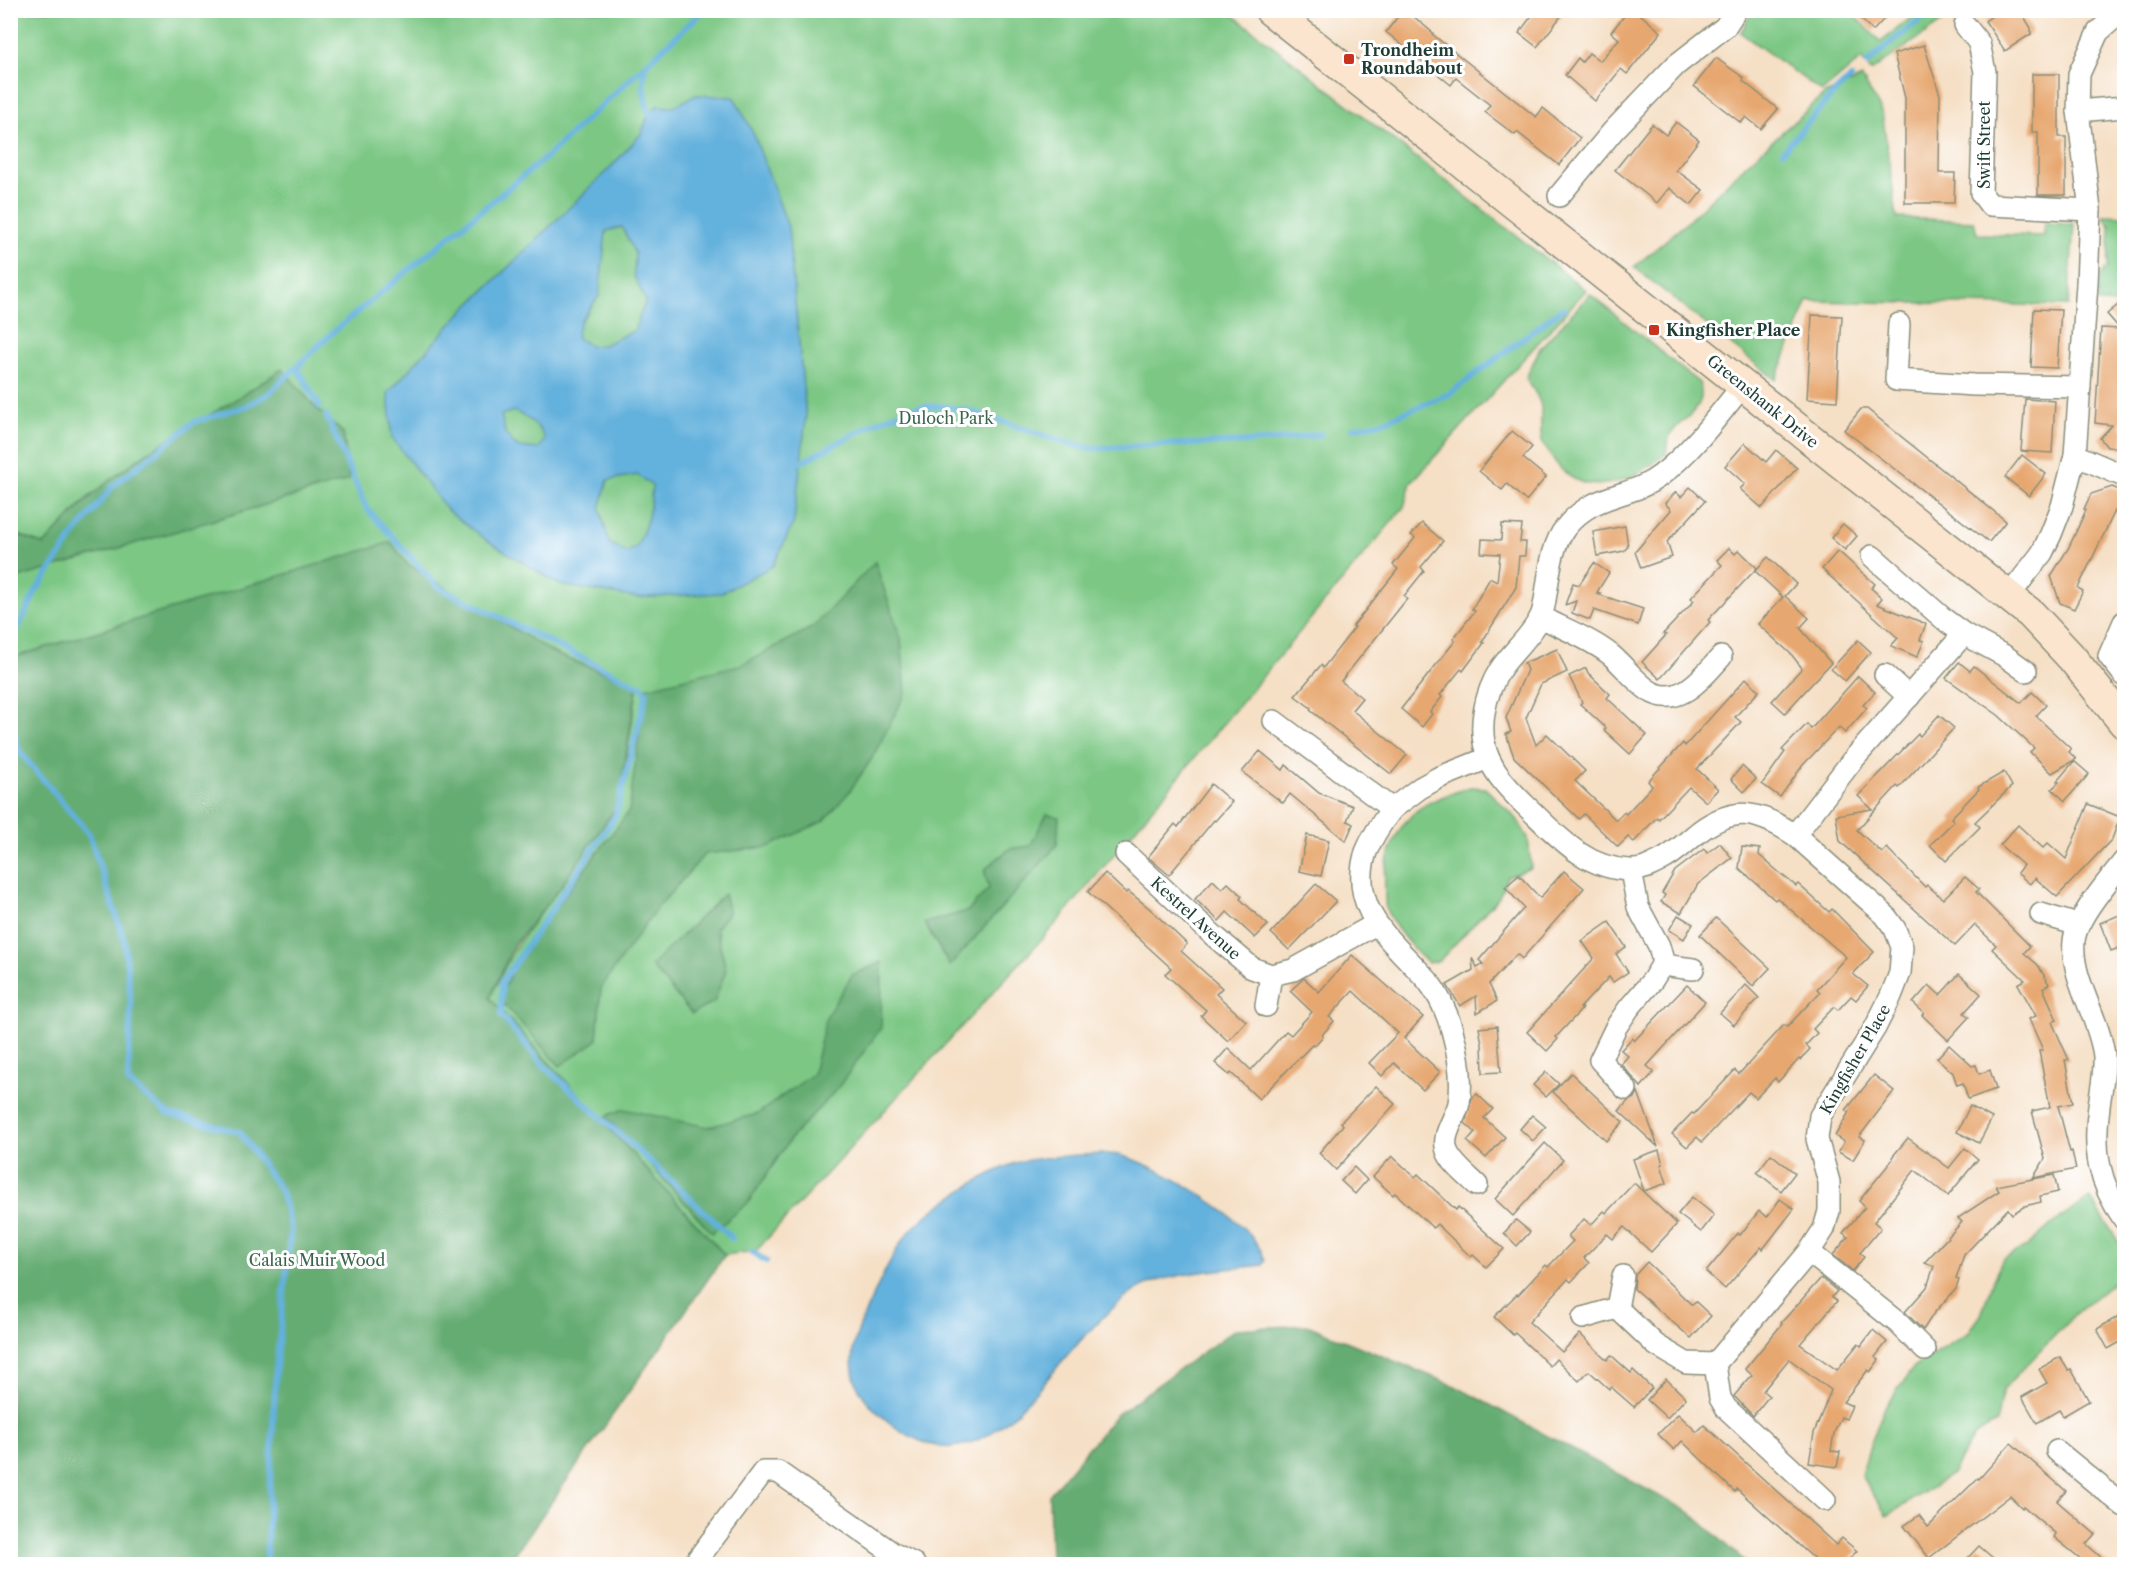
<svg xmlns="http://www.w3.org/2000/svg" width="2135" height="1575" font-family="'Libre Caslon Text',serif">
<rect width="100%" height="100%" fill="#fff"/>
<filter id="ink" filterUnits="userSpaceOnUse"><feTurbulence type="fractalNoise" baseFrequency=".0167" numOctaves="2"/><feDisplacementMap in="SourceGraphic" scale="12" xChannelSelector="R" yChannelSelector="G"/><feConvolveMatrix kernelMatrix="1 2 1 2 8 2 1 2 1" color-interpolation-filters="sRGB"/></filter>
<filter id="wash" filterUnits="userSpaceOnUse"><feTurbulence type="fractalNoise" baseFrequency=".008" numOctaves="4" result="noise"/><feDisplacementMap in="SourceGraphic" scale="24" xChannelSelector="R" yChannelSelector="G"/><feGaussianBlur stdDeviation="1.35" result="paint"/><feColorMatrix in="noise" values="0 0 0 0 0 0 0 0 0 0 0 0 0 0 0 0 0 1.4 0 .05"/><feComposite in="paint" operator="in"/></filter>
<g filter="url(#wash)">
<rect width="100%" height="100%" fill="#f5dfc5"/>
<g fill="#7cc784" stroke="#4e825c" stroke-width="1.5">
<path d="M11,11H1228L1586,290L1411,483L1404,507L1061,918L756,1251L725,1255L490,998L514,949L619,805L638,685L548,651L407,564L391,542L11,658V580L349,480L343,433L313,405L282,369L87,498L44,545L11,532Z"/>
<path d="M1752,11H1849L1881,42L1919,11H1958L1871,71L1861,59L1822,92L1741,33Z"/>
<path d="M1862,78L1882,112L1897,218L1974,221L1977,234L2044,236V223L2074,224L2068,306L1808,301L1776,380L1634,267L1684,225L1751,160L1825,94Z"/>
<path d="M2103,215L2124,216V304L2098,303C2098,289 2095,276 2108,267L2110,226Z"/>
<path d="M1590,294L1699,383C1710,413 1676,418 1668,439C1667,443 1667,449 1666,454C1633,481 1584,504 1554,460C1551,455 1546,449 1543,444C1539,434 1542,418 1541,407C1540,397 1531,387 1526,378L1540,348Z"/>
<path d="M1470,787L1485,788L1517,819L1528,838L1531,868L1507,877L1499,897L1439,961L1428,963C1415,952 1393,926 1386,909C1385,905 1385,900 1385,895C1383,866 1390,836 1412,815C1426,800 1451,794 1470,787Z"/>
<path d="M2090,1198L2124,1250V1274L2077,1312L2003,1390L1996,1423L1974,1435L1952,1474L1887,1516L1861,1476L1871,1442L1885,1407L1914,1367L1968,1333L1981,1315L1993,1280L2003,1259L2026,1247L2052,1224Z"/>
</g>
<g fill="#65ac72" stroke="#427453" stroke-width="1.5">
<path d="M282,369L313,405L343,433L349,480L11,580V532L44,545C71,515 98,487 131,464C179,429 234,404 282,369Z"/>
<path d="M391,542L407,564L557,655L637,685L618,804L560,888L513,946L490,998L725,1255L508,1564H11V658Z"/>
<path d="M875,562L901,639L906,693L871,760L849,792L824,821L768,847L705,854L653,913L601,988L597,1040L560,1066L499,999L519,956L629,811L645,688L743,664L813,627Z"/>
<path d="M1047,814L1059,817L1057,845L950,966L924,923L968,911L989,888L984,870L1009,849L1030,846Z"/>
<path d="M724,894L729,912L716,928L726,970L714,1002L692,1014L651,966Z"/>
<path d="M882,962L881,1028L837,1089L791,1138L748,1203L712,1233L606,1116L624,1109L708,1127L757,1114L813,1074L826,1017L852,975Z"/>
<path d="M1307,1325L1455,1386L1691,1513L1748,1564H1051L1049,1495L1116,1415L1235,1329Z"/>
</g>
<g fill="#63b1dd" stroke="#417788" stroke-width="1.5" fill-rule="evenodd">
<path d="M696,95L734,97L754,135L788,227L806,416L794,522L773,566L721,593L638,598L560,585L486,540L448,511L392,438L388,393L458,316L608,170L641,134L649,114L657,106L673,107ZM622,227L635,254L634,276L646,301L634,331L603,345L590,346L576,337L580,322L599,296L606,231ZM514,411C529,419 538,423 545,439L539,449L517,447L505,433L501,415ZM637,475L652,485C651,511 647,525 636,548L626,552L609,543L600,508L608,480Z"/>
<path d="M1077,1155C1091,1155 1110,1152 1123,1156C1163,1168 1254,1219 1265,1261L1263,1265C1231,1269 1159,1273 1135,1291C1110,1308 1089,1331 1069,1353C1039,1388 1002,1442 952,1447C931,1449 905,1435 890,1423C835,1381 849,1346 875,1292C883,1275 892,1255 903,1240C923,1212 978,1178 1010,1165C1025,1158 1059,1157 1077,1155Z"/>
</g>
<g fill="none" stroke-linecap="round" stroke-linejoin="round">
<g stroke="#63b1dd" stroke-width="6">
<path d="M1867,64L1888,45L1933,10"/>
<path d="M645,65L643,86L649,114"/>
<path d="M1783,151L1833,94L1851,78"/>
<path d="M297,367L319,406"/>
<path d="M326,415L367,509L438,587L641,687L647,692L615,817L502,982L501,1015L543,1065L664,1174L732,1238"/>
<path d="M1353,428L1380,423L1449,394L1563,308"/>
<path d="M801,462C837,446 878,416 916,408C962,397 1037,439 1084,447C1103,450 1133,446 1153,445C1208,443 1266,444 1321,434"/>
<path d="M10,656L15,634L36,591L74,535L113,486L194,422L246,406L268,394L333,332L544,159L704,10"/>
<path d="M11,724L19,751L89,834L124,939L131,1003L128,1082L168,1114L240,1132L281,1191L291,1229L276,1368L266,1564"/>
<path d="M752,1252L766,1261"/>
</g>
</g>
<g id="blocks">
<g fill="#e7a76f">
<path d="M1403,10H1406L1433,33L1432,34L1536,117L1543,108L1580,138L1559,165L1517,132L1515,135L1485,112L1490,105L1456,78L1451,85L1386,32Z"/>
<path d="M1536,10H1566L1537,47L1519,33Z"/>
<path d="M1629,10H1635L1661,32L1627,74L1621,69L1595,101L1565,75L1578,58L1582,62L1589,53L1600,61L1619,39L1611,32Z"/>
<path d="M1852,10H1892L1873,31Z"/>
<path d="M2001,10H2020L2031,28V34L2005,51L1985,21Z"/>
<path d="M1924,45L1940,95L1939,173H1955L1954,203H1905V98L1894,54Z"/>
<path d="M1716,58L1744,78L1743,81L1778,109L1761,129L1746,117L1741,123L1694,86Z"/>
<path d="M2032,74H2059V137H2066V195H2038V132H2032Z"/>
<path d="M1676,122L1699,140L1676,170L1703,190L1691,205L1669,188L1657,203L1615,170L1652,124L1666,135Z"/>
<path d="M2124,300V381L2121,427L2124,428L2123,448L2107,447L2100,438L2112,425L2095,423L2101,328L2120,329L2107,314Z"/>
<path d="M2034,309L2061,310L2057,368L2031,367Z"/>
<path d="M1812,315L1842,316L1837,401L1807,399Z"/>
<path d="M2025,399L2055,401L2052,453L2021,451Z"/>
<path d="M1861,409H1867L2006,521L1989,542L1844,430Z"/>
<path d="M1512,431L1532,447L1523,458L1546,477L1526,501L1507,484L1502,490L1479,471Z"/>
<path d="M1745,443L1766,462L1776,450L1797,468L1762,508L1740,489L1745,484L1725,466Z"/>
<path d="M2022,455L2046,474L2029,496L2005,477Z"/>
<path d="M1690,487L1705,501L1667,542L1672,557L1641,568L1635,552L1671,510L1665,503L1676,492L1681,497Z"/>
<path d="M2112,487L2124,492V497L2118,512L2115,511L2078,588L2083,591L2074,609L2060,603L2051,576L2069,547L2086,510L2084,509L2091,494Z"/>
<path d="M1422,523L1443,541L1421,567L1424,571L1404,596L1407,599L1341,681L1362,698L1352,710L1407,755L1391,774L1310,710L1311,708L1295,696L1321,665L1323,668L1355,627L1353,626L1398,569L1393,565L1415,538L1411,535Z"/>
<path d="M1502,524L1522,525L1520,542H1526L1525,556H1519L1516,587L1482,642L1484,643L1463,671L1461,669L1440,695L1442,697L1430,712L1432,714L1422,727L1401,709L1455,641L1453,639L1475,611L1472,609L1490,578L1497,582L1500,554L1481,553L1482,539L1501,540Z"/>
<path d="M1843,524L1857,536L1845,550L1831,538Z"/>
<path d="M1625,526L1628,546L1624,551L1597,556L1593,532Z"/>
<path d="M1729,548L1735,554L1739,550L1757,568L1708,620L1710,622L1660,679L1642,662L1666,635L1663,634L1694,601L1691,598L1722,565L1717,560Z"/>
<path d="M1838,551L1875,584L1871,588L1882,598L1877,604L1926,624L1920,640L1924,641L1917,657L1891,646L1898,638L1822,569Z"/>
<path d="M1768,557L1796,584L1785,596L1809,618L1800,628L1831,663L1785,713L1772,701L1802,668L1791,654L1758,624L1783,597L1755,571Z"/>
<path d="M1594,563L1609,573L1597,592L1600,593L1597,594L1643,609L1638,625L1594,610L1590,620L1572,613L1576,601L1565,605L1573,583L1579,585Z"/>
<path d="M1858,640L1871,652L1845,681L1831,669Z"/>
<path d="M1557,649L1567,672L1541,684L1526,718L1536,745L1547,734L1585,771L1575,781L1616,820L1624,812L1626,814L1652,786L1648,781L1683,743L1685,746L1746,678L1759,691L1735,717L1741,722L1697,769L1718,789L1706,802L1689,787L1659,819L1657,817L1634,842L1628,837L1618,847L1584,814L1579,819L1514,757L1506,734L1511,732L1506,718L1527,670L1524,663Z"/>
<path d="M1959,662L1970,671L1974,666L2021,703L2032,692L2046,705L2036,716L2071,749L2069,752L2076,759L2052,773L2030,752L2034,748L1998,715L1946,678Z"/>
<path d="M1586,668L1588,673L1610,694L1607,698L1647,735L1630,754L1604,730L1606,728L1580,704L1582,702L1569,676Z"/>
<path d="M1858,676L1875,692L1863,705L1867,708L1845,733L1839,727L1803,765L1780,797L1762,784L1785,752L1782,750L1807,724L1811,729Z"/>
<path d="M1939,715L1954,728L1899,788L1897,786L1857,830L1882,853L1887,848L1925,887L1927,885L1943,899L1965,877L1979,889L1976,892L2030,946L2024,953L2038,965L2049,984L2043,988L2057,1020L2052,1022L2069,1060H2065L2073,1103L2058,1106L2070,1152L2072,1151L2076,1169L2033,1178L2045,1159L2032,1111L2050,1107L2039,1051L2043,1050L2029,1019L2036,1016L2018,984L2025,980L1992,949L1996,945L1975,925L1955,946L1840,841L1836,815L1872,809L1858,796L1918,734L1920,736Z"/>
<path d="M1260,751L1283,770L1286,765L1319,793L1353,806L1347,821L1353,824L1346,841L1290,794L1283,803L1242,772Z"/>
<path d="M2074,761L2089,774L2065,801L2052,789L2059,782L2057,781Z"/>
<path d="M1742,766L1756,779L1744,792L1731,779Z"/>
<path d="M2004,772L2012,786L1975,822L1980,827L1946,861L1930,845L1954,821L1951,818L1979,789L1978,787Z"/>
<path d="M1211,784L1232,802L1215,821L1214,820L1169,875L1148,857L1175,824L1178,827Z"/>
<path d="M2088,804L2120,817L2112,839L2057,897L2035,878L2030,884L2017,873L2023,865L2000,845L2018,825L2043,848L2048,843L2066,859Z"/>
<path d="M1307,835L1329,840L1321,876L1299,871Z"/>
<path d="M1720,843L1732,858L1698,884L1681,913L1661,902L1665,895L1662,893L1675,871L1704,849L1707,853Z"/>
<path d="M1742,847L1760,849L1759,855L1781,874L1796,886L1798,884L1829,912L1832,909L1874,952L1853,974L1868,986L1856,1000L1851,996L1838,1010L1834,1007L1813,1029L1817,1033L1806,1045L1810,1049L1800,1060L1799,1059L1778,1082L1775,1078L1756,1098L1749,1092L1702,1142L1697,1137L1687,1147L1672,1134L1692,1113L1694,1114L1735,1070L1739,1074L1784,1025L1787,1027L1820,992L1817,989L1846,957L1777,898L1775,900L1739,868Z"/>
<path d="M1564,871L1584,888L1522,959L1517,954L1489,984L1497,1001L1477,1013L1476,996L1460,1006L1447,985L1473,970L1472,958L1477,967L1483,964L1479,960L1524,908L1505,887L1519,875L1540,898Z"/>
<path d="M1105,873L1126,893L1128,891L1149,908L1187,944L1181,951L1222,988L1216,994L1246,1021L1228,1041L1201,1016L1206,1010L1165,974L1171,968L1088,892Z"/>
<path d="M1213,880L1222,889L1228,883L1242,896L1240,899L1268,925L1255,938L1227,912L1219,921L1195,899Z"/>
<path d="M1316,884L1336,901L1289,950L1271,933Z"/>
<path d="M2124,913V946L2111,951L2100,923Z"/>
<path d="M1678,915L1693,924L1684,939L1669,930Z"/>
<path d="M1716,918L1770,968L1753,986L1700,935Z"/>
<path d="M1609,922L1626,947L1616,954L1628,972L1613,982L1609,977L1580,1008L1582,1009L1556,1037L1558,1039L1547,1051L1527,1032L1594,958L1582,941Z"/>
<path d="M1352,955L1423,1017L1404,1038L1440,1072L1423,1090L1394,1063L1382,1076L1369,1063L1398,1033L1353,991L1329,1017L1334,1021L1322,1035L1323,1036L1314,1046L1312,1045L1259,1099L1231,1073L1229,1075L1215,1063L1228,1048L1251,1070L1286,1031L1291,1035L1312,1012L1290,991L1304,978L1319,992Z"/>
<path d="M1959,974L1981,994L1964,1013L1969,1017L1948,1040L1922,1015L1924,1013L1913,1003L1929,985L1940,995Z"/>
<path d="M1687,985L1705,1002L1647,1066L1654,1072L1641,1087L1621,1064L1628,1056L1621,1050L1632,1038L1634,1041Z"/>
<path d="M1746,985L1759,998L1734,1025L1720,1013Z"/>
<path d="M1497,1026L1501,1072L1483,1073L1482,1043L1479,1028Z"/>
<path d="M1949,1045L1972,1066L1976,1065L1979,1074L1990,1070L1996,1089L1968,1099L1963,1083L1957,1085L1953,1073L1937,1058Z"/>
<path d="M1546,1072L1559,1084L1546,1097L1533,1085Z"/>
<path d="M1571,1073L1623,1122L1606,1141L1553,1092Z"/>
<path d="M1874,1075L1894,1091L1859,1137L1865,1140L1853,1160L1838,1152L1844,1142L1835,1136L1849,1112L1846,1110Z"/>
<path d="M1376,1086L1395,1104L1336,1170L1319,1153L1343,1125L1341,1122Z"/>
<path d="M1638,1092L1658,1147L1619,1111L1628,1101L1635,1098Z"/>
<path d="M1477,1094L1493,1109L1484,1118L1505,1137L1486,1158L1467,1141L1475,1132L1465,1123L1472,1098Z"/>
<path d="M1970,1106L1992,1118L1979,1143L1957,1132Z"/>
<path d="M1532,1115L1546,1127L1533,1141L1520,1129Z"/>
<path d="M1908,1138L1949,1168L1965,1148L1978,1159L1948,1196L1915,1170L1874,1222L1881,1228L1860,1253L1864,1257L1853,1271L1833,1255L1848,1237L1843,1233L1865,1207L1859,1201L1893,1159L1892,1157Z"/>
<path d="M1545,1143L1563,1160L1513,1216L1495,1199Z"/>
<path d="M1659,1150L1663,1164L1661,1165L1667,1183L1644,1191L1633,1159Z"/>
<path d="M1771,1154L1795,1173L1781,1191L1757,1172Z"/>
<path d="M1392,1156L1415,1177L1418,1174L1456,1210L1458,1207L1504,1249L1486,1267L1473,1255L1471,1257L1437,1224L1433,1228L1395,1193L1393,1195L1373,1177Z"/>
<path d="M1354,1167L1367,1180L1355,1194L1341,1181Z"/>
<path d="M2054,1175L2058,1192L2040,1196L2041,1202L2025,1206L2012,1214L2008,1209L1964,1255L1956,1279L1959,1280L1956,1289L1934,1313L1923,1330L1905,1312L1927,1287L1934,1266L1924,1263L1962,1222L1958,1218L1999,1191L1996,1186Z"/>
<path d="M1634,1183L1677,1224L1651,1252L1624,1227L1613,1239L1607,1234L1584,1258L1589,1263L1571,1282L1568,1279L1529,1322L1562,1352L1580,1334L1607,1360L1611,1355L1631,1373L1633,1370L1652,1388L1634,1407L1611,1387L1609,1389L1589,1371L1579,1381L1556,1359L1550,1366L1515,1333L1513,1335L1494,1317L1517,1294L1518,1295L1546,1265L1548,1267L1573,1241L1568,1236L1584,1219L1591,1225L1604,1211L1606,1213Z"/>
<path d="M1692,1197L1714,1215L1701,1232L1678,1214Z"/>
<path d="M1780,1199L1794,1209L1763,1249L1761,1247L1725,1289L1706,1272L1738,1233L1740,1235L1759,1211L1767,1217Z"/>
<path d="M1516,1220L1530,1232L1517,1246L1504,1233Z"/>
<path d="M1647,1262L1692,1305L1696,1302L1711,1316L1691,1338L1634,1289L1635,1275Z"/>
<path d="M1821,1278L1837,1291L1832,1297L1837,1301L1800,1344L1837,1370L1858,1344L1861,1346L1873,1330L1887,1342L1875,1357L1879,1360L1870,1372L1868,1370L1843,1402L1852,1406L1846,1419L1841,1417L1834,1433L1831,1451L1840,1452L1837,1467L1809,1463L1814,1433L1831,1390L1789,1359L1763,1391L1769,1396L1753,1416L1734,1396L1752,1375L1745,1369L1782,1324L1781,1323Z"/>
<path d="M2124,1313V1340L2108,1349L2097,1329Z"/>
<path d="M2060,1357L2068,1370L2071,1369L2089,1401L2063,1416L2059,1410L2037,1423L2022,1397L2047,1383L2039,1369Z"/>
<path d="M1666,1379L1686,1398L1667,1418L1647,1400Z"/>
<path d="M1678,1414L1697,1432L1704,1425L1836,1545L1842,1538L1857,1551L1844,1564H1820L1737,1489L1735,1492L1682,1441L1674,1450L1658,1434Z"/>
<path d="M2011,1443L2066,1491L2057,1501L2095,1534L2086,1544L2109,1564H2087L2054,1537L2056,1534L2023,1506L2022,1508L2010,1496L1929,1558L1904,1526L1919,1515L1928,1527L1978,1478L1979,1479Z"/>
<path d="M1979,1546L2000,1564H1962Z"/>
</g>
</g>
</g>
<g filter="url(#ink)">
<use href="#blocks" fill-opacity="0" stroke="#8a8e7c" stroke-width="1.5"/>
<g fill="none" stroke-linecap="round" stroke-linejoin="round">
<g stroke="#8a8e7c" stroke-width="24">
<g id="street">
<path d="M1965,25L1979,43L1985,72L1981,193L1990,205L2090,210"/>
<path d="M2078,111L2124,107"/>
<path d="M1559,196L1613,131L1676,65L1725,27L1736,10"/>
<path d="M1899,324L1896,380L1974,385L2080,387"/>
<path d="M1743,385C1718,416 1692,451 1661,475C1631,499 1595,491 1566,527C1551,545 1549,577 1545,600C1544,606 1543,613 1540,618C1531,636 1513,651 1501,668C1485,693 1476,730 1489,759C1497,777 1511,791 1525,805C1556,834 1584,869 1630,870C1641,871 1650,866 1660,861C1675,854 1687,841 1700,831C1737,804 1760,813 1795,835L1851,762L1964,634"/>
<path d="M2075,455L2124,476"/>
<path d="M1872,556L1945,620L1964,634L2005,656L2026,671"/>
<path d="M2009,596L2042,553L2051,534L2062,506L2075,455L2087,284L2090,210L2078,111L2079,74L2098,32L2123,10"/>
<path d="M1541,617C1564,629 1591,639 1611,655C1624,666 1634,680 1648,690C1678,710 1703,677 1721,657"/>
<path d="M2124,622L2109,656L2124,675"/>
<path d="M1885,675L1909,697"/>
<path d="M1274,721L1392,809L1420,788L1438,778L1488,758"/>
<path d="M1392,809C1382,822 1372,837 1366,852C1347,911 1395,943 1428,981C1439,995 1447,1013 1452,1030C1458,1052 1463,1080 1459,1103C1456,1118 1441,1135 1447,1151C1452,1164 1468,1176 1477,1185"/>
<path d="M1126,854L1213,935L1252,968L1263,972L1271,975L1293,970L1376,924"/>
<path d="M2124,861C2109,880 2076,918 2074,941C2070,978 2100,1019 2104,1056C2105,1072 2101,1090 2099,1106C2093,1149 2098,1183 2124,1219"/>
<path d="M2041,914L2078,925"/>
<path d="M1662,965L1693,969"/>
<path d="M1266,1006L1271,975"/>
<path d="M1626,1089L1600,1060L1616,1027L1629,1008L1652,981L1662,965V957L1659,946L1638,907L1631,871"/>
<path d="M1809,1252L1898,1323L1925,1350"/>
<path d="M1617,1308L1656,1345L1686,1363L1715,1364L1809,1252L1824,1229L1829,1211V1182L1817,1139L1820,1116L1875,1028L1891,996L1900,973L1902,947L1895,929L1885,915L1795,835"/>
<path d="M1583,1318L1617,1308L1623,1276"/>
<path d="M1715,1364L1720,1398L1726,1408L1825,1500"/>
<path d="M2057,1451L2124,1506"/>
<path d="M694,1564L763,1472H778L894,1554L914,1564"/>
</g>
</g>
<g stroke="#8a8e7c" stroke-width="33">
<path id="secondary" d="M1270,10L2031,614L2072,658L2124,723"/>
</g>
<use href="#street" stroke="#fff" stroke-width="21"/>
<use href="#secondary" stroke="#fbe5cf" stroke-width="30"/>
</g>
</g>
<g fill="#c8321e" stroke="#fff" stroke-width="2">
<rect x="1343" y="53" width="12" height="12" rx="3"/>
<rect x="1648" y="324" width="12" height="12" rx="3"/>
</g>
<g text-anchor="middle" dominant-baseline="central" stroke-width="6" stroke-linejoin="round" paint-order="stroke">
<g font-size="16" font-weight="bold" fill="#1f3d34" stroke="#fff" text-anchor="start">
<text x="1361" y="50">Trondheim<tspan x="1361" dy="18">Roundabout</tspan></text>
<text x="1666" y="330">Kingfisher Place</text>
</g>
<g font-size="16" fill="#1f3d34" stroke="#fff">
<text transform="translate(1984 145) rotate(-90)">Swift Street</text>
<text transform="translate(1763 401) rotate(39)">Greenshank Drive</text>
<text transform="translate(1196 918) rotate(42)">Kestrel Avenue</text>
<text transform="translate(1855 1059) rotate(-60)">Kingfisher Place</text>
</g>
<g font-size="16" fill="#3b664c" stroke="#fff">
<text x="946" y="418">Duloch Park</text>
<text x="317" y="1260">Calais Muir Wood</text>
</g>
</g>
<rect width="2135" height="1575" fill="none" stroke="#fff" stroke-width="36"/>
</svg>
